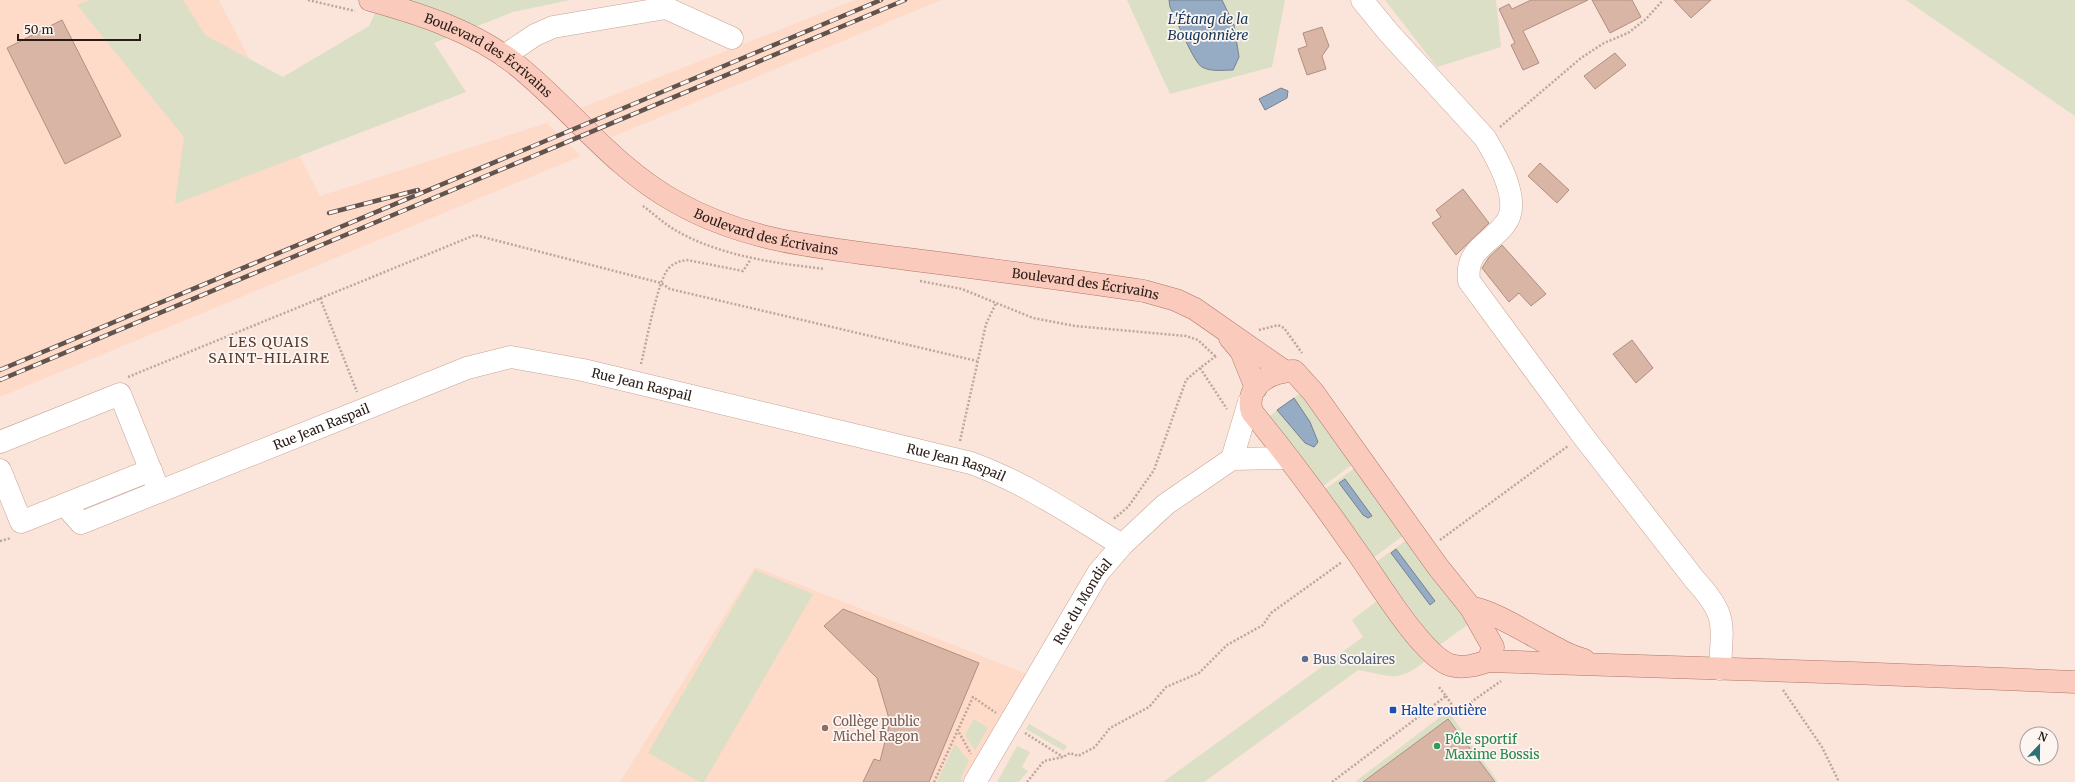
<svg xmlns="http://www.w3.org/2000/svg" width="2075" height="782" font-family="Merriweather,serif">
<rect width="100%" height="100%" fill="#fbe4da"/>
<g fill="#fedac9">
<path d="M0,0H219L320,196L547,123L581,156L0,397Z"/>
<path d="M855,0H941L612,137L581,108Z"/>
<path d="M755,567L1027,674L963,782H620Z"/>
</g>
<g fill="#dbdfc5">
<path d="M90,0H183L205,35L283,77L369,26L381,0H570L513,12L434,43L466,92L175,204L184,137L77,5Z"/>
<path d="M1127,0H1285L1272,67L1170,94Z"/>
<path d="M1385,0H1496L1501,47L1437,67Z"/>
<path d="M1906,0H2075V116Z"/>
<path d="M1300,393L1353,464L1323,486L1270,416L1277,410L1304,442L1310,422L1294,398Z"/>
<path d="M1355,468L1404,535L1373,558L1324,490Z"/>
<path d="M1408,539L1470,623L1438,646L1376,562Z"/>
<path d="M755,570L813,594L704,782H700L648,753Z"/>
<path d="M1382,597L1428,659C1397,683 1396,677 1358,670L1204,782H1163L1363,637L1352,620Z"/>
<path d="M1448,711L1498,782H1355Z"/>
<path d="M974,719L988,728L975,750L965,735Z"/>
<path d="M1029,724L1067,746L1064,751L1026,729Z"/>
<path d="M955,744L969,761L961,777L962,782H937Z"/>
<path d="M1017,746L1030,752L1022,767L1028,771L1019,782H997Z"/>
</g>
<g fill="#96acc4" stroke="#758190">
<path d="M1169,0H1222L1234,25L1239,57L1233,70C1223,70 1211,72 1202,67C1194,63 1176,19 1170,7Z"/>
<path d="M1281,88L1288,91L1287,98L1265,110L1259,99Z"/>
<path d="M1294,398L1310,422L1318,442L1314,447L1305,443L1277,410Z"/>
<path d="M1345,479L1372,516L1368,518L1363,515L1339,483Z"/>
<path d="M1396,549L1435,601L1430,605L1391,553Z"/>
</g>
<g fill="#d9b5a5" stroke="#b18f7f">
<path d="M1531,0H1588L1523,31L1539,63L1523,70L1511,45L1515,43L1499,9L1509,4L1512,9Z"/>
<path d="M1592,0H1632L1641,17L1610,33Z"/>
<path d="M1674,0H1711L1691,18Z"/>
<path d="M62,20L121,136L65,164L7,48Z"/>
<path d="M1322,27L1329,46L1322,56L1326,69L1307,75L1298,49L1307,46L1303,33Z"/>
<path d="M1615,53L1626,65L1595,89L1584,76Z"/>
<path d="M1540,163L1569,190L1557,203L1528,176Z"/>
<path d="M1463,189L1489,223L1456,255L1432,223L1441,217L1436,210Z"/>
<path d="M1502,245L1546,294L1531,306L1519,293L1509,302L1482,268L1489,257Z"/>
<path d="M1632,340L1653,368L1636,383L1613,354Z"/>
<path d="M843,609L979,663L929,782H863L874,759L880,761L890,722L877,678L824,626Z"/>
<path d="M1448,719L1495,782H1363Z"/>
</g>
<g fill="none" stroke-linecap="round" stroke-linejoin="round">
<g stroke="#c7a494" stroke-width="23">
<g id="minor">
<path d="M1362,0L1389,33L1485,138C1497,158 1523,202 1505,224C1489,245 1465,249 1469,281L1583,436L1695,580C1728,616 1722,623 1720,669"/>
<path d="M504,56L535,35L553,27L666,8L732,38"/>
<path d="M0,442L120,394L159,491"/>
<path d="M1232,459L1249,402"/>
<path d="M0,470L21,522L151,470"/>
<path id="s1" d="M65,505L81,523L467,368L511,357L583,370L971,463C1026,483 1072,515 1122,545"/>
<path id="s2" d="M975,782L1098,573L1122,545L1166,504L1232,459L1288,458"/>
</g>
</g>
<g stroke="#ae7665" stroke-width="23">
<g id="major">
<path id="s3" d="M370,0C420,14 473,31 514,63C570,107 612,167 676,202C748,243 826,248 907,259C986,269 1065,279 1144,291L1176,300L1195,309L1284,371"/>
<path d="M1230,338L1241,351L1256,388"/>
<path d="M1471,608C1487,607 1541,641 1558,649C1566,654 1575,657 1584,660"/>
<path d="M1488,661L1493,647L1471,608L1438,567L1313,392L1294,371C1271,371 1244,385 1252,412C1288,456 1322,502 1354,548C1374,575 1421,655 1450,665C1463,669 1476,665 1488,661L1853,673L2075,682"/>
</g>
</g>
<g stroke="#bba79e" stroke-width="2.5" stroke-dasharray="2 2" stroke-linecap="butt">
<path d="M308,0L355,11"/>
<path d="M1500,127L1581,58L1604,43L1628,33L1646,19L1663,0"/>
<path d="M643,206C653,213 663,223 675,230C720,256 774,263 825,269"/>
<path d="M920,281L962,289L1033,318L1075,326L1186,336L1198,340L1216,357"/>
<path d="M320,298L357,392"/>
<path d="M1259,330L1278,325L1284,328L1302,353"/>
<path d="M1216,356L1200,368L1227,409"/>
<path d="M641,364C646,344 657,283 668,269C673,263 680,261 687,260L743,271L751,259"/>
<path d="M128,377L475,235L661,283L670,289L977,361"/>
<path d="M960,441L986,324L996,303"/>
<path d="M1114,517L1115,518L1128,507L1154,470L1186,380L1200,368"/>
<path d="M1440,540L1568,446"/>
<path d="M0,541L11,538"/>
<path d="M1783,690L1822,747L1839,782"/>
<path d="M1446,696L1457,712L1501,681"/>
<path d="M957,729L971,754"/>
<path d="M1025,733L1063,757"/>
<path d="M934,782L973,697L996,713"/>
<path d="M1027,782L1044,761L1063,757L1070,753L1078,756L1095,747L1110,728L1149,707L1166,687L1199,673L1227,645L1263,625L1271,613L1342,562"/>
<path d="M1332,782L1446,696L1438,686"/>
</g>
<use href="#minor" stroke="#fff" stroke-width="22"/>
<use href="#major" stroke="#facabc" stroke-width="22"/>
<g stroke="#62534c" stroke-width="4.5">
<g id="rail">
<path d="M329,213L418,190"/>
<path d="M0,370L881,0"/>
<path d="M0,380L905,0"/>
</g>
</g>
<use href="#rail" stroke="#fdf5f1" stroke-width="3" stroke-dasharray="9" stroke-linecap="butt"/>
</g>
<circle fill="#5c6f8a" stroke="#fdf5f1" stroke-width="1.5" cx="1305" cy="659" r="4"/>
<rect fill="#1a4fb4" stroke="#fdf5f1" stroke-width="1.5" x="1389" y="706" width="8" height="8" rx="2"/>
<circle fill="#8d6e63" stroke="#fdf5f1" stroke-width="1.5" cx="825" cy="728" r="4"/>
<circle fill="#2e9e5b" stroke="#fdf5f1" stroke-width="1.5" cx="1437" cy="746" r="4"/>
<g text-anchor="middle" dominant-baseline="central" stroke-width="3.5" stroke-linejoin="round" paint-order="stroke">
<g font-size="13" fill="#291c16" stroke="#fdf5f1">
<text stroke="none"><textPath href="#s3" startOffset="132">Boulevard des Écrivains</textPath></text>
<text stroke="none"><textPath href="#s3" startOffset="468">Boulevard des Écrivains</textPath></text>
<text stroke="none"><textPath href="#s3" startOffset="792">Boulevard des Écrivains</textPath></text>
<text stroke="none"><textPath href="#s1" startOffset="619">Rue Jean Raspail</textPath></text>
<text stroke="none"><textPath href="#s1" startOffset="283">Rue Jean Raspail</textPath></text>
<text stroke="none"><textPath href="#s1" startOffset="943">Rue Jean Raspail</textPath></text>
<text stroke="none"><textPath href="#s2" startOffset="210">Rue du Mondial</textPath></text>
</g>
<g font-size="13" fill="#4e5e75" stroke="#fdf5f1" text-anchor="start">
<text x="1313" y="659">Bus Scolaires</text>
</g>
<g font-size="13" fill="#164399" stroke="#fdf5f1" text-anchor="start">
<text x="1401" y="710">Halte routière</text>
</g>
<g font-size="13" fill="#785e54" stroke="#fdf5f1" text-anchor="start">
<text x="833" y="721">Collège public<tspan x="833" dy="15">Michel Ragon</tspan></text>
</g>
<g font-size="13" fill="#27864d" stroke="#fdf5f1" text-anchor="start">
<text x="1445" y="739">Pôle sportif<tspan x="1445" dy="15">Maxime Bossis</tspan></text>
</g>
<g font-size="14" font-style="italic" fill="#15385a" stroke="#fdf5f1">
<text x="1208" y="19">L'Étang de la<tspan x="1208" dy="16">Bougonnière</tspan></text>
</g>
<g font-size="14" letter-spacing="1" fill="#593b2d" stroke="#fdf5f1">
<text x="269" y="342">LES QUAIS<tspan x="269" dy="16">SAINT-HILAIRE</tspan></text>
</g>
</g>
<g transform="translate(2039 746) rotate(22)"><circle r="19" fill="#fdf5f1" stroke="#a89e99"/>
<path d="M0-3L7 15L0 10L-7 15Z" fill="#2a7371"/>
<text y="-6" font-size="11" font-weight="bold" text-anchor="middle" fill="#291c16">N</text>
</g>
<path d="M18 34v6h122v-6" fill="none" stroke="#291c16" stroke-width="2"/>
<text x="24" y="34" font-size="12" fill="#291c16" stroke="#fdf5f1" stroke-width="3" paint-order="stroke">50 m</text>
</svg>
